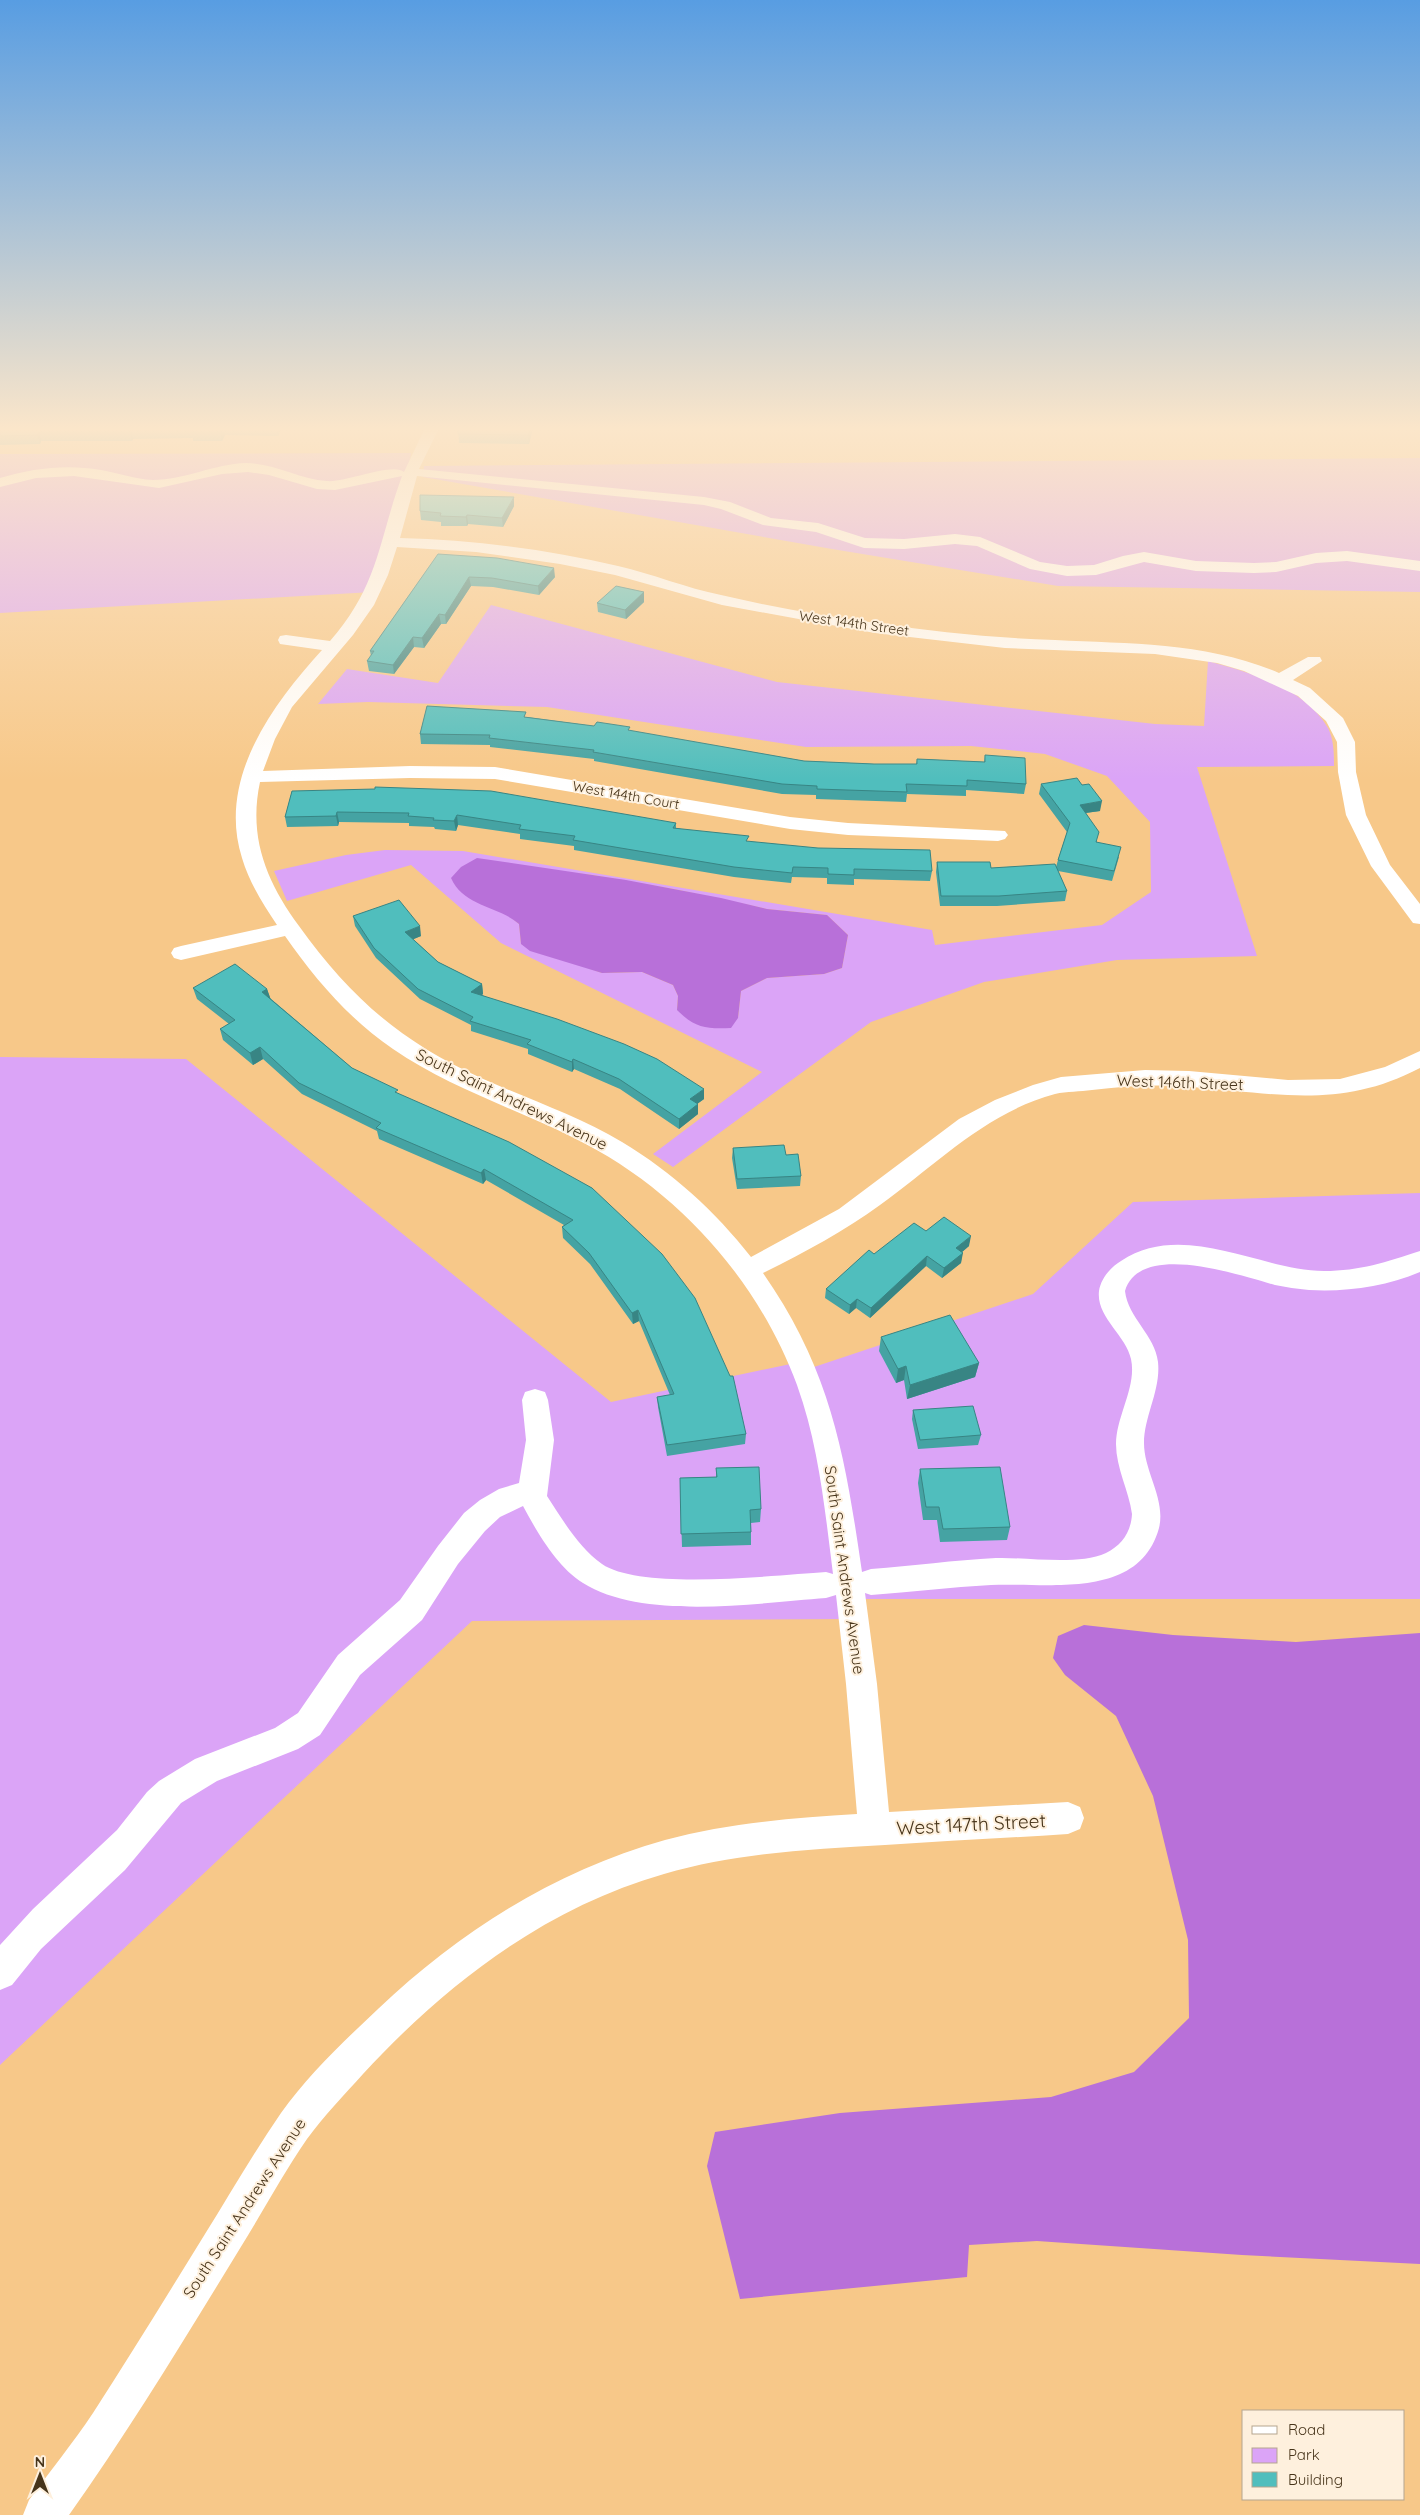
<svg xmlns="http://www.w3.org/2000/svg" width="1420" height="2515" font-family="Quicksand,sans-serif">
<rect width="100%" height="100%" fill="#f7c889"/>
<g fill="#dba4f7" fill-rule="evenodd">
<path d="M411,453L408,471L373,592L0,613V454Z"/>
<path d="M1420,458V592L1058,586L832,549L423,477L424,466Z"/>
<path d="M491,605L777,682L1155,724L1204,726L1208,661C1251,673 1304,687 1328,728C1334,740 1334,754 1334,766L1197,767L1257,956L1117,960L984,982L871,1022L673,1167L653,1154L762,1072L501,943L411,865L287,901L274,871L346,855L385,850L463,851L932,930L935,945L1102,925L1151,892L1150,822L1107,776L1045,754L971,746L806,747L547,707L368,702L318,704L347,669L438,683ZM556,871L593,875L674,889L767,909L827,915L848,935L842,968L824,974L767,978L741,991L738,1018L677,1010L678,996L673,985L642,972L602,973L521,944L519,924L508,915Z"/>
<path d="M0,1057L186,1059L611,1402L800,1362L805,1370L1033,1294L1133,1202L1420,1193V1599H851L853,1619L472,1621L0,2065Z"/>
</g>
<g fill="#b870d9">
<path d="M477,858L626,880L721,898L767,909L827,915L848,935L842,968L824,974L767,978L741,991L738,1018L731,1028C706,1029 695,1028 677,1010L678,996L673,985L642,972L602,973L530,951L521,944L519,924C497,905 464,907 451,878L461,867Z"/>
<path d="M1084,1625L1173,1635L1296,1642L1420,1633V2264L1242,2255L1037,2241L969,2245L967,2277L740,2299L707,2166L715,2132L840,2113L1051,2097L1134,2072L1189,2018L1188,1940L1153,1796L1116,1716L1065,1675L1053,1658L1058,1636Z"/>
</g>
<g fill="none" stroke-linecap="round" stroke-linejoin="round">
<path fill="#fff" fill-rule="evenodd" d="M425,428H439L419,469L704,497L730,502L771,518L818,523L865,538L904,539L955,534L980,537L1040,562L1067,566L1094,565L1123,556L1144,552L1196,561L1254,563L1276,562L1316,553L1347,551L1420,561V571L1347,561L1316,563L1276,572L1254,573L1196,571L1144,562L1096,575L1067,576L1030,569L977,546L955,544L904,549L864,548L816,532L763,525L721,509L704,505L417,476L400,538C473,540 547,549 618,566C653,574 686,588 721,595C772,607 824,616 876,623C935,632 995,638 1055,640C1132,644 1207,642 1279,673L1308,657H1320L1322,661L1293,680L1310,688L1343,718L1355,742L1356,772L1366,815L1390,865L1420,904V924L1413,923L1371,866L1346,815L1338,772L1337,742L1326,721L1298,696L1244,671L1217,663L1155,654L1005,648L875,633L722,605L615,575L560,564L476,552L397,547L388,575L374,605L353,635L292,707L275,739L263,771L410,766L495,767L790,817L848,823L1005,831L1008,835L1005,839L998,841L848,835L790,829L495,779L410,778L260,782C248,838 267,882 299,926C351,998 400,1041 481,1078C528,1099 578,1116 622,1142C672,1172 715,1211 751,1257L839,1209L959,1119L995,1100L1033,1085L1061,1077L1145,1070L1189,1071L1288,1080L1340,1079L1385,1067L1420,1051V1068C1340,1110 1276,1093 1191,1087C1158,1084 1125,1086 1092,1090C1080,1092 1067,1091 1055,1094C985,1113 937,1164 880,1205C844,1231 804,1253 763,1273C832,1372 845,1456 862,1572L871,1569C913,1566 954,1560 996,1558C1028,1557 1077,1566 1106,1553C1122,1545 1131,1532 1132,1514C1129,1491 1116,1468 1116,1444C1116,1416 1137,1387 1131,1359C1126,1335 1096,1317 1099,1291C1101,1278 1111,1267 1121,1261C1184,1220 1258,1270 1324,1271C1360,1271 1386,1262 1420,1251V1272C1385,1287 1346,1292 1309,1290C1297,1289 1286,1287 1275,1285C1242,1276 1140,1240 1125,1291C1128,1318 1155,1335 1158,1362C1161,1390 1144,1416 1144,1443C1144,1472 1166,1499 1159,1528C1139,1601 1047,1582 991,1585C951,1587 911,1592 871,1595L865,1593L877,1684L889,1812L1068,1802L1080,1807L1084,1818L1080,1829L1068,1834C1007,1838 946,1841 885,1845C811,1849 736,1853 664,1874C545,1908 446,1984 363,2074C344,2095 324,2116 307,2139C283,2174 262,2213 239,2250C184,2340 130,2429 69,2515H23L29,2500C50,2471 73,2443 93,2413C131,2354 168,2294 205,2234C230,2194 254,2152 281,2113C308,2075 344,2041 378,2009C460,1931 555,1871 665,1840C727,1823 793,1818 857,1814L846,1684L836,1595L826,1598C758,1603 643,1621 583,1583C557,1567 537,1532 523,1506L500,1517L485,1531L458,1564L422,1620L360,1675L320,1735L298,1749L217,1781L181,1803L125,1870L41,1949L12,1985L0,1990V1945L33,1909L117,1830L147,1792L159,1781L195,1759L275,1728L298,1713L338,1655L400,1600L438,1546L464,1513L480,1500L499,1489L519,1483L526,1440L522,1400L525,1392L535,1389L545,1392L548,1400L554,1440L547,1496C562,1519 579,1548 602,1564C641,1591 776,1575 826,1572L833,1574C825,1511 819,1446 797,1385C758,1279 675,1187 574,1138C514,1108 448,1087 393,1049C349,1019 315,979 285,936L181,960L174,958L171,953L174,948L181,946L277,925C263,904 249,882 242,858C217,779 272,705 322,650L280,644L278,640L280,636L286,635L330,641C379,585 378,542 402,476L335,490L317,489L269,475L248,472L222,474L159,488L74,476L36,478L0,487V478C33,468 67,464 101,470C118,473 135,479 153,480C184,480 214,464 246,463C274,463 299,479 327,481C345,483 393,462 404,472Z"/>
</g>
<g fill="#45a3a3">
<path d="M0,428H282L278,436L225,435L222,441H193V438L133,439L132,441H41L40,444L0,445Z"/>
<path d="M458,428H533L529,444L459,443Z"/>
<path d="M514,506L503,527L468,524L467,526H441V522L421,520L420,511Z"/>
<path d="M438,554L555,577L539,595L493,587L471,586L446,624H441L424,648L414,647L394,674L369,671L367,661L371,656L370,651Z"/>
<path d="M644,592V602L626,619L598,612L597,603Z"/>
<path d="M527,717L630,731L804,761L874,764H916L917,759L984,762L985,755L1026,784L1024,794L966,790V796L907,794L906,802L816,799V795L782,794L594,761V759L490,747V745L421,744L420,734Z"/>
<path d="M1041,784L1100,811L1086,813L1097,842L1119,857L1112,881L1058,871L1067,891L1065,901L997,906H940L936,872L937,862L991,868L1056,867L1058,860L1067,832L1039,794Z"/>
<path d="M292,791L676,823V828L748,842L932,871L930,881L854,879V885L827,884V878L792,877L791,883L734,877L574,850V846L520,839V834L458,825L456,831L435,829L434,827L409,826V823L339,822L338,826L287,827L285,817Z"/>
<path d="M353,916L421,936L413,939L438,962L482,984L483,994L482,995L704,1099L697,1104L698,1114L679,1129L620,1089L574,1069L572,1072L528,1054V1049L471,1031V1025L420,999L376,958L355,926Z"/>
<path d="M193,988L267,989L270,998L352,1068L399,1094L592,1188L746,1434L745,1444L667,1456L658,1407L657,1397L670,1395L639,1321L633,1324L590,1264L563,1238L562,1227L564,1225L486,1180L483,1184L379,1139L377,1131L302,1094L263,1059L253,1065L223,1040L220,1029L229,1024L197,999Z"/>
<path d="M733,1148L786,1155L801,1176L800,1186L737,1189L732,1158Z"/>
<path d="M926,1231L969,1246L962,1252L961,1263L942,1278L926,1266L870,1318L856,1308L849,1314L825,1298L826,1289L874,1254Z"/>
<path d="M881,1337L979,1363L975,1377L907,1399L904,1380L896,1383L879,1351Z"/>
<path d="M913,1410L981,1435L978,1445L918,1449L912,1419Z"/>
<path d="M716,1468L761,1509L760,1522L751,1523V1545L682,1547L680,1478L716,1477Z"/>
<path d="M920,1469L1010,1527L1007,1540L940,1542L937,1520H923L918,1483Z"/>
</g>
<g fill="#388584">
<path d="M222,428L225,435L222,441L220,432Z"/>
<path d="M276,428H282L278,436Z"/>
<path d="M530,428H533L529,444L528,435Z"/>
<path d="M131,430L133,439L132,441L130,432Z"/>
<path d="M39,432L41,441L40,444L37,435Z"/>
<path d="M514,497V506L503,527L502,518Z"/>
<path d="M467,515L468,524L467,526L466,517Z"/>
<path d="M554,568L555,577L539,595L538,586Z"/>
<path d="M469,577L471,586L446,624L445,615Z"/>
<path d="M644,592V602L626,619L625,610Z"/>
<path d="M439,614L441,624L424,648L422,638Z"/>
<path d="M413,637L414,647L394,674L393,665Z"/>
<path d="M1102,801L1100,811L1077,814L1080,805Z"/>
<path d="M337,812L339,822L338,826L336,816Z"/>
<path d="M457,815L458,825L456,831L454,821Z"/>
<path d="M420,926L421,936L407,942L405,932Z"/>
<path d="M482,984L483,994L473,1002L471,992Z"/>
<path d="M267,989L271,1000L262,992Z"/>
<path d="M260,1047L263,1059L253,1065L250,1053Z"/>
<path d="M573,1059L574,1069L572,1072V1062Z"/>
<path d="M704,1089V1099L690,1109V1099Z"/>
<path d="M698,1104V1114L679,1129V1119Z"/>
<path d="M484,1169L486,1180L483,1184L481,1173Z"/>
<path d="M971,1236L969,1246L955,1258L956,1248Z"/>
<path d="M963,1253L961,1263L942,1278L944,1268Z"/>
<path d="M927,1256L926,1266L870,1318L871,1308Z"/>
<path d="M857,1299L856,1308L849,1314L850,1305Z"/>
<path d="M638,1310L639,1321L633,1324L632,1313Z"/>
<path d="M979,1363L975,1377L907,1399L910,1385Z"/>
<path d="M906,1366L904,1380L896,1383L898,1369Z"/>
</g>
<g fill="#50bebd" stroke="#388584">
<path d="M0,428H222L220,432H191L192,429L131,430L130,432H39L37,435L0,436Z"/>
<path d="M458,428H530L528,435L458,434Z"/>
<path d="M420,495L514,497L502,518L467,515L466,517L440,516L441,513L420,511Z"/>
<path d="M438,554L497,558L554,568L538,586L492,578L469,577L445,615L439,614L422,638L413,637L393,665L367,661L374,651H370Z"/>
<path d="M616,586L644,592L625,610L597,603Z"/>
<path d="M427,706L526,712L524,717L594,726L597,722L630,727L628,730L804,761L874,764H917V759L985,762V755L1025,758L1026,784L967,780V786L906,784L907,792L817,789V786L782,784L593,752L594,750L489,738L490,735L420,734Z"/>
<path d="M1077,778L1082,785L1089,784L1102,801L1080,805L1099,832L1096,842L1121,847L1114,871L1058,860L1070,823L1041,784Z"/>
<path d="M375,787L491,791L676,823L673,828L749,836L746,841L818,848L930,850L932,871L854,869V875L828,874V868L793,867L792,873L734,867L573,840L575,836L519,829L521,825L457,815L454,821L433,820L434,818L408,816L409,813L337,812L336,816L285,817L292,791L375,789Z"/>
<path d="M937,862H990L991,868L1055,864L1067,891L999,896H941Z"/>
<path d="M399,900L420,926L405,932L438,962L482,984L471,992L557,1019L624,1044L657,1059L704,1089L690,1099L698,1104L679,1119L619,1079L573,1059L572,1062L527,1044L531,1040L470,1021L473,1017L418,989L374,948L353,916Z"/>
<path d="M235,964L267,989L262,992L352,1068L398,1090L395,1092L509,1142L592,1188L662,1254L695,1298L730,1376H733L746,1434L667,1445L657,1397L674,1394L638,1310L632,1313L589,1253L562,1227L573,1220L484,1169L481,1173L376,1128L381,1123L299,1083L260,1047L250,1053L220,1029L235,1020L193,988Z"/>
<path d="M784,1145L786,1155L798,1154L801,1176L737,1179L733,1148Z"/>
<path d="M944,1217L971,1236L956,1248L963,1253L944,1268L927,1256L871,1308L857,1299L850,1305L826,1289L869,1250L874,1254L914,1223L926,1231Z"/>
<path d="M950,1315L979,1363L910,1385L906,1366L898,1369L881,1337Z"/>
<path d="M973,1406L981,1435L920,1440L913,1410Z"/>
<path d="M759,1467L761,1509L750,1510L751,1532L681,1534L680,1478L717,1477L716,1468Z"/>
<path d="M1000,1467L1010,1527L943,1529L939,1507H926L920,1469Z"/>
</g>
<linearGradient id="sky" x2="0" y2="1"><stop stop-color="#589de2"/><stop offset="0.55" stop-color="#fbe6ca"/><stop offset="1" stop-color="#fbe6ca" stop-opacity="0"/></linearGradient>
<rect width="1420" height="780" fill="url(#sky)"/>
<g text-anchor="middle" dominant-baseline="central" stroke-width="4" stroke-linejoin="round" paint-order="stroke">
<g font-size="14" fill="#47341a" stroke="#fef0dd">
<text transform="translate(854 623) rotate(8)">West 144th Street</text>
<text transform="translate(626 795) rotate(10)">West 144th Court</text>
</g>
<g font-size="16" fill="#47341a" stroke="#fef0dd">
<text transform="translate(1180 1082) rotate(2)">West 146th Street</text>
<text transform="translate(512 1099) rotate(26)">South Saint Andrews Avenue</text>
<text transform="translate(845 1570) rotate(82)">South Saint Andrews Avenue</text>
<text transform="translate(244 2208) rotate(-57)">South Saint Andrews Avenue</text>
</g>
<g font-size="19" fill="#47341a" stroke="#fef0dd">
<text transform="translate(971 1824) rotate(-3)">West 147th Street</text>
</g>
</g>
<rect x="1242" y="2410" width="162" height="90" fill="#fef0dd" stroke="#b5a58f"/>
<rect x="1252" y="2426" width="25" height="8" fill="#ffffff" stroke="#b5a58f"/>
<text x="1288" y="2435" font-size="15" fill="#47341a">Road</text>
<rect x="1252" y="2448" width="25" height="15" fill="#dba4f7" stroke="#b5a58f"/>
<text x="1288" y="2460" font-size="15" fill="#47341a">Park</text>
<rect x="1252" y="2472" width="25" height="15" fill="#50bebd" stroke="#b5a58f"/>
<text x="1288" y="2485" font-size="15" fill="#47341a">Building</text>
<g transform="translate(40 2475)" stroke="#fef0dd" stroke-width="4" paint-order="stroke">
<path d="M0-4L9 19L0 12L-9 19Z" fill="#47341a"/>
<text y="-8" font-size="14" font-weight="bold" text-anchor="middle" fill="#47341a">N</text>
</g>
</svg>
